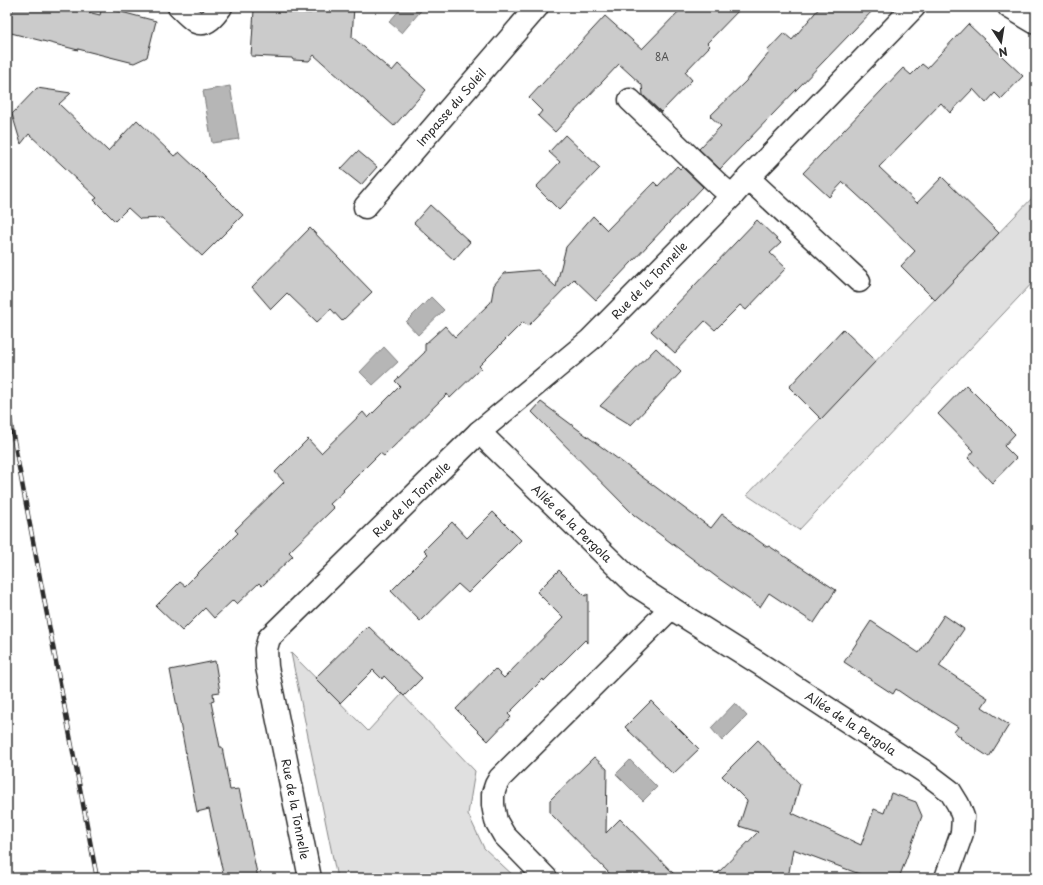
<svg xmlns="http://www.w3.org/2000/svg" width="1043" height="885" font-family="'Playpen Sans',sans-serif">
<rect width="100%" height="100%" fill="#fff"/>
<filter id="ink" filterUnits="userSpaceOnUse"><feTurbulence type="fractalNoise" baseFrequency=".025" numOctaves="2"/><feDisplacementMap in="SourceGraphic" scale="8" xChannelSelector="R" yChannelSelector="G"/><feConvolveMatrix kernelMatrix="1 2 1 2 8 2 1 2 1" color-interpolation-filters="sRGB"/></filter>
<g filter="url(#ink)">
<g fill="#e0e0e0" stroke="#868686">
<path d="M1036,194V279L799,530L747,495Z"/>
<path d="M291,653L368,731L402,694L475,771L468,814L484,848L516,878H337Z"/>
</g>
<g fill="#b6b6b6" stroke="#7e7e7e">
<path d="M402,7H424L402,33L389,22Z"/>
<path d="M230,86L239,139L212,143L203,91Z"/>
<path d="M431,297L444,310L418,335L406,322Z"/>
<path d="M384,347L398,362L373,385L360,372Z"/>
<path d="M735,703L747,716L722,741L711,728Z"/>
<path d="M630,760L657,787L643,801L616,774Z"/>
</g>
<g fill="#cbcbcb" stroke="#2b2b2b">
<path d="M13,7H67L100,15L102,7L156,21L147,57L134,63L78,49V50L7,32Z"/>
<path d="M312,7H354L352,37L392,71L398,64L426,90L394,126L314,55L309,61L293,60L292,58L251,56L254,10L311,13Z"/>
<path d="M683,7H742L707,43L710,46L685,72L692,80L661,112L643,95L642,85L619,64L555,132L538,116L542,111L529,98L605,16L642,49Z"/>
<path d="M820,7H876L720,169L699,149L721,126L710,116L746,81L769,53L767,51L784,33L792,40Z"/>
<path d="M968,24L1023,76L1001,99L995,93L986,103L973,89L950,113L941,103L879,167L917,203L942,177L999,233L935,300L901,266L915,251L867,204L843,182L829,197L803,173L903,68L911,75L922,64L927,68Z"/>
<path d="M37,88L71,93L59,104L108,151L137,120L174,156L179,152L196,168L243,215L202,256L162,218L140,219L128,208L115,221L94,200L97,198L29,134L21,144L12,114Z"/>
<path d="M565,135L600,168L559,210L536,187L560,162L549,152Z"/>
<path d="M358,151L377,167L361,185L341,169Z"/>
<path d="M677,166L680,169L682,167L703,187L596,300L574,279L528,326L523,322L479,366L481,368L450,398L447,394L384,456L380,453L343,490L344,491L330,504L334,508L289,552L293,556L262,586L259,583L237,604L233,600L214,618L205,608L182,631L156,606L180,582L185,586L238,533L235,530L284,482L275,472L308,439L321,453L363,412L368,418L400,386L395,381L425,352V344L445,326L455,337L491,302L494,285L504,273L538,270L556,287L566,247L593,216L607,230L654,182L658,186Z"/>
<path d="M430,205L470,242L454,260L414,223Z"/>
<path d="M757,220L781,243L770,253L786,268L746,310L740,305L715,330L705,321L675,353L651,331Z"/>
<path d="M310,228L372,292L342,321L331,309L317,322L287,293L271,309L252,287Z"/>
<path d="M843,329L876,361L821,419L789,387Z"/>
<path d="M656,348L681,372L631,425L600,406Z"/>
<path d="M966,385L1015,434L1004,446L1016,458L992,483L968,458L974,451L938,414Z"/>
<path d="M541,402L711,528L722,514L767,547L769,546L836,590L814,623L769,593L760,607L718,578L634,515L532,412Z"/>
<path d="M493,512L521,540L468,593L458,584L420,621L391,591L428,554L424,550L452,522L467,538Z"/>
<path d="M559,570L585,596L588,594V643L585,640L544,681L543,679L508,714L511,717L488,741L456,709L495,669L504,678L563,618L537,592Z"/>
<path d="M944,615L964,629L939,666L988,698L982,707L1009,725L989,757L960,738L961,737L954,732L958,727L916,701L915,702L896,689L893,694L844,662L871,621L919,653Z"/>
<path d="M368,626L422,678L404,696L384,676L382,679L373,670L340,703L315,678Z"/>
<path d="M215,661L220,692L213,693L214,701L211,702L220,747H222L230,790L239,789L258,878H224L209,809L197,812L170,670Z"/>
<path d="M651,701L699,749L673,774L625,727Z"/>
<path d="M758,740L800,784L792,813L861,845L874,809L884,813L891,793L916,802L922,816L899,878H870L793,849L788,878H713L758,832L739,826L747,801L722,776Z"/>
<path d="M594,757L607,769L606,833L620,819L678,878H614L550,813V800Z"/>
</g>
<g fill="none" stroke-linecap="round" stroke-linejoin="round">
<g stroke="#2b2b2b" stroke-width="25">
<g id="street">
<path d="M179,7C183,11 191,19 196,22C207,27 216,14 221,7"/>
<path d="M630,100L719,185L732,196"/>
<path d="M748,178L859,281"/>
<path d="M365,207L537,7"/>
<path d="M479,432L637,586L671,608L760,664L925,772L950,791L958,804L963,817L962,833L946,878"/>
<path d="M310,878L267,667L266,649L269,638L479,432L590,340L732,196L748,178L914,7"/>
<path d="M546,878L504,835L496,821L493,805V794L496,785L500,778L671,608"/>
</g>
</g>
<g stroke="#2b2b2b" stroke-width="25">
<path id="secondary" d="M1009,7L1036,23"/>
</g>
<use href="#street" stroke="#fff" stroke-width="22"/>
<use href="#secondary" stroke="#fff" stroke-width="22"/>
<g stroke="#2b2b2b" stroke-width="4.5">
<path id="rail" d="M7,404L97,878"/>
</g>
<use href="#rail" stroke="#fff" stroke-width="3" stroke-dasharray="9" stroke-linecap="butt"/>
</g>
</g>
<g text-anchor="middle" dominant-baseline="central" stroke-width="4" stroke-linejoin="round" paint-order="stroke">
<g font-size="10" fill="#535353">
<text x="662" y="56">8A</text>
</g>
<g font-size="12" fill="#2b2b2b" stroke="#fff">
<text transform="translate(451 107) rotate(-49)">Impasse du Soleil</text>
<text transform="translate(649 280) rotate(-46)">Rue de la Tonnelle</text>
<text transform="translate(411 499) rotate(-44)">Rue de la Tonnelle</text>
<text transform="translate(572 523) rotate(44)">Allée de la Pergola</text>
<text transform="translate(851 723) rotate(33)">Allée de la Pergola</text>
<text transform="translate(296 809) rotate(79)">Rue de la Tonnelle</text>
</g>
</g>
<rect width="1043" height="885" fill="none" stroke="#fff" stroke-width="24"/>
<rect x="12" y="12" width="1019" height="861" fill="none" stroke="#2b2b2b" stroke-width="1.5" filter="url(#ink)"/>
<g transform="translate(1001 42) rotate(168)" stroke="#ffffff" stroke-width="3" paint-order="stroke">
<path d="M0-3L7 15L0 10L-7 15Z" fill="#2b2b2b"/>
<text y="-6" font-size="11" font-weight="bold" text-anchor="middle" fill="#2b2b2b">N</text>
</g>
</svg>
